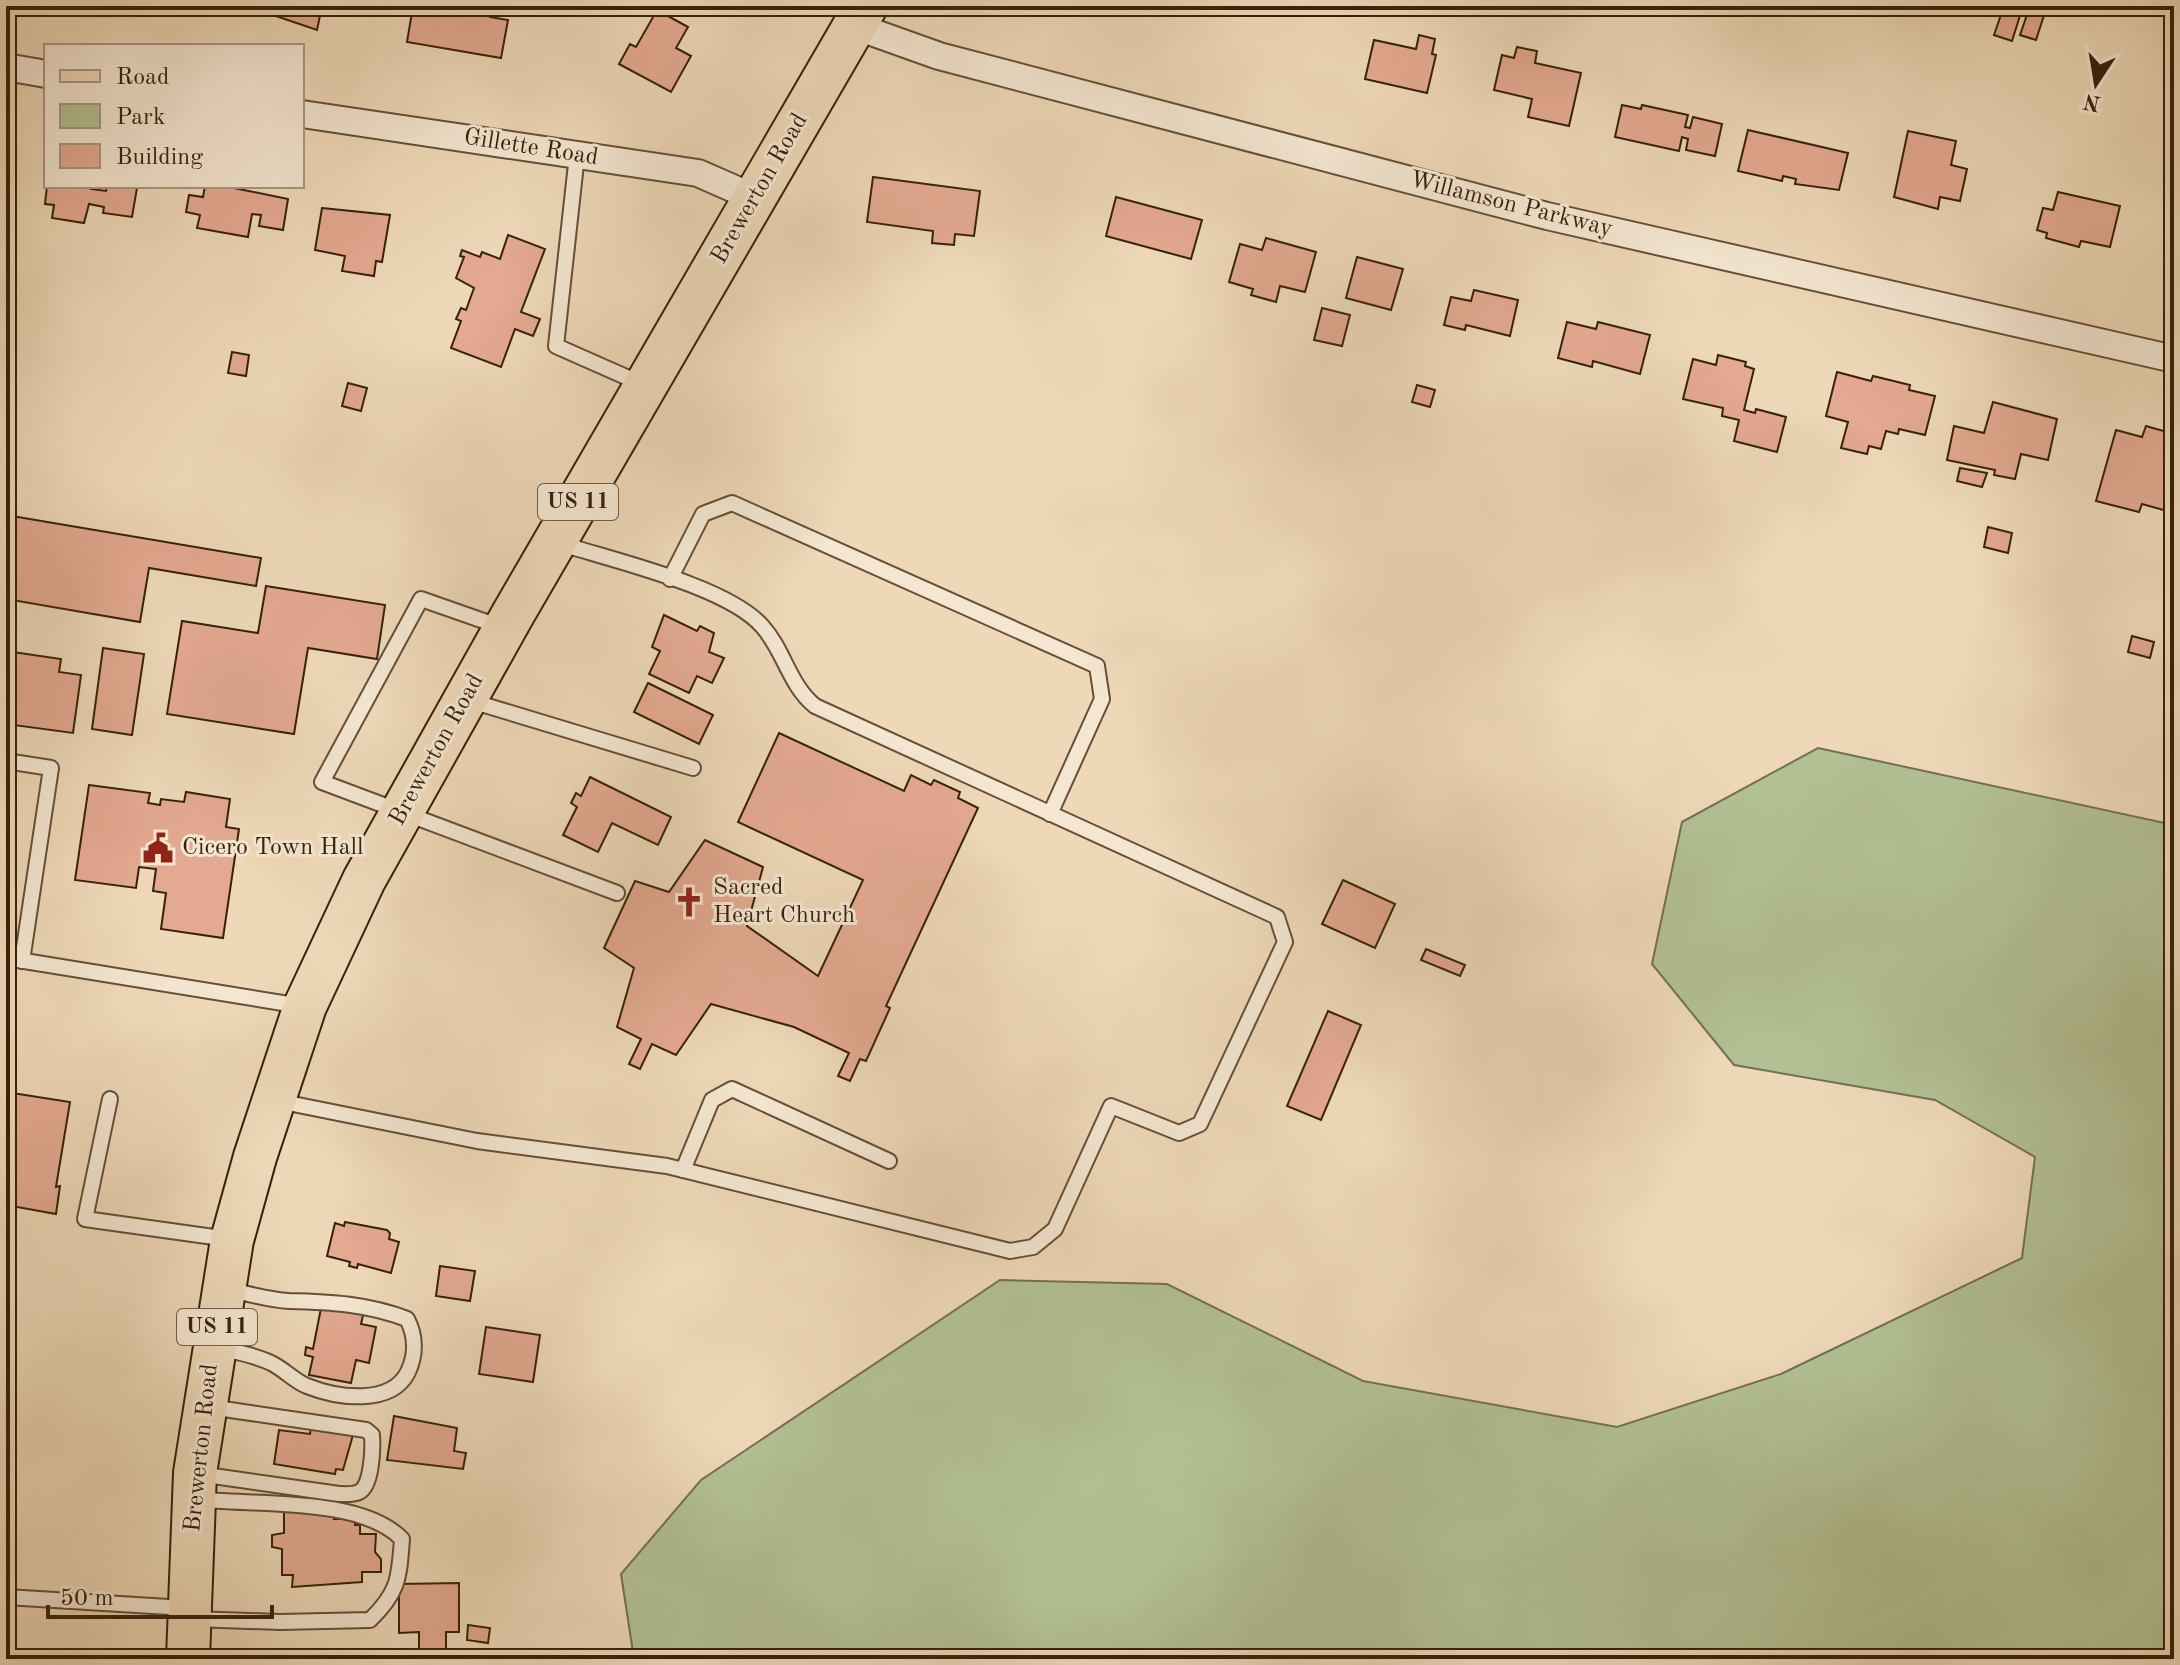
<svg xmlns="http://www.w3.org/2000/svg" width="2180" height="1665" font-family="'Old Standard TT',serif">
<rect width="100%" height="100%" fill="#eed8b8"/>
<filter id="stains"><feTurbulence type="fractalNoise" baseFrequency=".0025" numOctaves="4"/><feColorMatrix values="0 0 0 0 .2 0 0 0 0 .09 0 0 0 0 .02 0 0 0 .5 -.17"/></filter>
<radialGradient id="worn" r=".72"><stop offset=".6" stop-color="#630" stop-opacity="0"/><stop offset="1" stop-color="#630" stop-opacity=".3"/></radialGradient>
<path fill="#b2c094" stroke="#747050" stroke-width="2" d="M1818,748L2174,825V1659H634L621,1574L701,1480L1000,1280L1167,1284L1363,1381L1617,1427L1781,1374L2022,1258L2035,1157L1935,1100L1734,1065L1652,964L1682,822Z"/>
<g fill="#e3a991" stroke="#37210b" stroke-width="2">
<path d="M271,6H322L317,30L270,14Z"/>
<path d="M413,6H492L490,17L508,20L501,58L407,42Z"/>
<path d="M2004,6H2023L2012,41L1994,35Z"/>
<path d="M2030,6L2046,9L2036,40L2020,35Z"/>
<path d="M657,10L688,27L676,48L691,56L671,92L619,64L630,44L636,47Z"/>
<path d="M1419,35L1435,39L1432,54L1436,55L1427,93L1365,79L1374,40L1416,49Z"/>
<path d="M1517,47L1537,51L1535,63L1581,73L1569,126L1528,117L1532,99L1494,90L1502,55L1514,58Z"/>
<path d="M1622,105L1641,109L1642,105L1688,115L1685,127L1690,128L1693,117L1722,124L1715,156L1686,150L1688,139L1682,137L1679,151L1615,137Z"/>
<path d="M1748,130L1848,153L1839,190L1795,184L1796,179L1783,176L1782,181L1738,171Z"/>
<path d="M1908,131L1956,141L1951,165L1967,169L1960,201L1940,197L1938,209L1894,197Z"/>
<path d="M873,177L980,191L974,236L955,234L954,245L932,243L933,231L867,222Z"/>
<path d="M47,186H92L91,189L106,191L107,186L137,188L132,217L103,213L104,207L89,204L84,223L52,218L54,205L45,204Z"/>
<path d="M205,186H224L288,199L283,230L259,226L261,215L252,214L248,237L197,228L200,215L186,212L189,195L203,197Z"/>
<path d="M2058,192L2120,206L2110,247L2081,241L2079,247L2046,238L2047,233L2037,230L2043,208L2053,210Z"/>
<path d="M1116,197L1202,220L1191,259L1106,236Z"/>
<path d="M322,208L390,215L382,262L376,261L374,276L342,271L345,256L315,250Z"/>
<path d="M2174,229V265L2166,263Z"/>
<path d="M508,235L545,249L521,312L540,319L533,336L515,329L501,367L451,348L461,321L456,319L461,308L466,310L474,288L456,278L464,257L460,256L462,250L480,257L482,252L500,259Z"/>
<path d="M1266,238L1316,252L1305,292L1280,286L1276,302L1251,295L1253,289L1229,282L1240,244L1262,250Z"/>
<path d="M1357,257L1403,269L1391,310L1346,298Z"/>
<path d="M1474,290L1518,300L1510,336L1466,325L1465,330L1444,325L1451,297L1471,301Z"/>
<path d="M1322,308L1350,315L1342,346L1314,340Z"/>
<path d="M1567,322L1596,329L1598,322L1650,335L1640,374L1593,361L1592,367L1558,358Z"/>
<path d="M232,352L249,355L246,376L228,373Z"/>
<path d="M1718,355L1746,362L1745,366L1754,369L1744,410L1755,413L1756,409L1786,417L1777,452L1734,441L1739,420L1722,416L1723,408L1683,399L1693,359L1716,365Z"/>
<path d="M1837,372L1871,381L1873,376L1910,385L1909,390L1935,396L1925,435L1899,429L1898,434L1886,431L1881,449L1869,446L1867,454L1841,448L1848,422L1826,416Z"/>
<path d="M348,383L367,388L361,411L342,406Z"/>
<path d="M1417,385L1435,390L1430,407L1412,402Z"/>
<path d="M1993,402L2057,419L2048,460L2021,454L2015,479L1994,475L1995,470L1947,460L1954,426L1984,433Z"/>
<path d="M2146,426L2174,434V513L2142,504L2139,512L2096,501L2116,430L2142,437Z"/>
<path d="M1960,468L1987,473L1982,487L1957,481Z"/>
<path d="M6,515L261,558L256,586L149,568L140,622L6,599Z"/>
<path d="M1988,527L2012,533L2008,553L1984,547Z"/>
<path d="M266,586L385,605L377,659L308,648L294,734L167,714L182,621L258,633Z"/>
<path d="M664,615L697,631L700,626L714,633L709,652L724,658L712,683L697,676L689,693L649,674L660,651L652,647Z"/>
<path d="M2132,636L2154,642L2150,658L2128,652Z"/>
<path d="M103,648L144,654L132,735L92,729Z"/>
<path d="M6,651L61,659L59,672L81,675L73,733L6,724Z"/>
<path d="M648,683L713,715L699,744L634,712Z"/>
<path d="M779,733L904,791L911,775L931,785L934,780L960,792L958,798L978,808L886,1006L890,1008L866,1061L860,1059L850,1081L838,1076L849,1053L794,1027L711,1004L676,1055L652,1044L640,1069L629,1064L641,1039L617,1027L634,968L604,948L635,881L669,892L705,840L763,867L747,926L818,976L863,880L738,822Z"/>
<path d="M590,777L671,817L658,845L612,823L598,852L563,835L577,807L571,803L576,793L581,796Z"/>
<path d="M89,785L150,793L148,803L160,805L161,799L184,802L186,792L230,799L226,827L239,829L223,938L161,929L166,893L153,891L156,869L139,867L136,888L75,880Z"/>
<path d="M1343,880L1395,904L1375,948L1322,924Z"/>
<path d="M1426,949L1465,965L1460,976L1421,960Z"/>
<path d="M1328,1011L1361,1025L1321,1120L1287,1106Z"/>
<path d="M6,1092L70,1102L56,1187L60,1186L56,1214L6,1205Z"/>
<path d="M345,1222L387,1230L390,1233L389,1239L399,1242L391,1273L358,1264L357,1268L349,1266L350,1262L327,1256L335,1223L344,1226Z"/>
<path d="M440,1266L475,1271L470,1301L436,1296Z"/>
<path d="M322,1303L364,1311L361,1324L376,1327L369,1363L356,1360L351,1383L309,1375L313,1357L305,1355L306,1347L313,1349Z"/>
<path d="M486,1327L540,1335L533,1382L479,1374Z"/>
<path d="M394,1416L457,1428L454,1451L466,1453L463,1469L387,1460Z"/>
<path d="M312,1421L355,1428L343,1470L336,1469L335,1474L274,1464L279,1430L310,1434Z"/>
<path d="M284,1511H334V1519H355V1525H360V1534H376L375,1552L381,1559V1572H362V1582L292,1587L293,1575H282V1549L272,1547V1535L284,1533Z"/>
<path d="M459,1583V1632H446V1654L419,1655V1632L399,1633V1584Z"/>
<path d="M468,1625L490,1628L488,1643L467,1640Z"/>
</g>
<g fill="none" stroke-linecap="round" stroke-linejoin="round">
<g stroke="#654f36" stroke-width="18">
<g id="lane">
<path d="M577,155L556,346L642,384"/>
<path d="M670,579L703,514L732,503L1097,666L1102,699L1050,814"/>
<path d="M501,627L421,599L322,782L617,893"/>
<path d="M468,700L693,768"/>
<path d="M6,761L51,768L22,961"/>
<path d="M6,958L301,1006"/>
<path d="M110,1099L85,1219L228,1239"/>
<path d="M278,1101L477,1141L667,1166L1010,1251L1033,1247L1055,1229L1111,1106L1179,1133L1200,1124L1285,942L1277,917L815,706C789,685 784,650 762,626C727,586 611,560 559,543"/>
<path d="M683,1170L712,1100L732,1089L889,1161"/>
<path d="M218,1347C235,1352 255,1355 271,1363C284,1369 294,1381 307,1386C337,1398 391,1406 408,1372C416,1355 416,1336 407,1319C368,1304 331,1302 289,1301C268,1300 246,1293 226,1289"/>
<path d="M199,1474L339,1494C344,1494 354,1495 359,1492C372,1486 373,1448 372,1435L366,1430L210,1407"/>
<path d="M6,1597L185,1608"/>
<path d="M193,1619L280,1622L370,1620C399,1592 399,1578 402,1539C360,1496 254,1506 196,1499"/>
</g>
</g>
<g stroke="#654f36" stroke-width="30">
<g id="street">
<path d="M855,26L939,56L1547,216L2174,359"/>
<path d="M6,67L46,74"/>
<path d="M302,114L698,173L755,198"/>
</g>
</g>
<g stroke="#37210b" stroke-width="46">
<path id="primary" d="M188,1659L195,1473L232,1240L255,1157L305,1006L364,880L513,614L866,6"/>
</g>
<use href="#lane" stroke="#f4e6d1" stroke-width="14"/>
<use href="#street" stroke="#f4e6d1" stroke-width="26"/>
<use href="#primary" stroke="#eed8b8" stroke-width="42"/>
</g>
<defs>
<g id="civic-bare" transform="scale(2.4)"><path d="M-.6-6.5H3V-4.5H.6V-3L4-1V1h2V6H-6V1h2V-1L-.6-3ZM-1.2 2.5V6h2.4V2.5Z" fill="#8f2418" stroke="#f4e6d1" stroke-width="2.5" paint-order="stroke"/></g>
<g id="church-bare" transform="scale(2.4)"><path d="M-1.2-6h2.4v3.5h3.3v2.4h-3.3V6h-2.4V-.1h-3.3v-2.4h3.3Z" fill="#8f2418" stroke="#f4e6d1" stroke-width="2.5" paint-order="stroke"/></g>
</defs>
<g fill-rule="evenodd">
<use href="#civic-bare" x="158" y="848"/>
<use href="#church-bare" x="689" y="902"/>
</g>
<g text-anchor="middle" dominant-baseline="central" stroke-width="6" stroke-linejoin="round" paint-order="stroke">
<g fill="#f4e6d1" stroke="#705c46" stroke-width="2">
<rect x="538" y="484" width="80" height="36" rx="6"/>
<rect x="177" y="1309" width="80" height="36" rx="6"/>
</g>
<g font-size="22" font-weight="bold" fill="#37210b">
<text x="578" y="502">US 11</text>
<text x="217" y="1327">US 11</text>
</g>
<g font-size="24" fill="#37210b" stroke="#f4e6d1">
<text transform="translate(531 148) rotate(9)">Gillette Road</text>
<text transform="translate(760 189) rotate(-60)">Brewerton Road</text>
<text transform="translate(1511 205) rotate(14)">Willamson Parkway</text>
<text transform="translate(437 750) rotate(-61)">Brewerton Road</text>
<text transform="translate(202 1448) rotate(-84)">Brewerton Road</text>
</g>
<g font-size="24" fill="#37210b" stroke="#f4e6d1" text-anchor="start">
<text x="182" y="848">Cicero Town Hall</text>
<text x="713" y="888">Sacred<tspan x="713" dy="28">Heart Church</tspan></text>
</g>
</g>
<rect width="2180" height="1665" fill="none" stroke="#eed8b8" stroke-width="32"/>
<rect x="8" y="8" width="2164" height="1649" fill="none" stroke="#37210b" stroke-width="4"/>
<rect x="16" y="16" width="2148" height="1633" fill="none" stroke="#37210b" stroke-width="2"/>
<rect x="44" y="44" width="260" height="144" fill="#f4e6d1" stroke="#a89782" stroke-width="2"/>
<rect x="60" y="70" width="40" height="12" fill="#eed8b8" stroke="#a89782" stroke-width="2"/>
<text x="116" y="84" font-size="24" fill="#37210b">Road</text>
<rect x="60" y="104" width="40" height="24" fill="#b2c094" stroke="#a89782" stroke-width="2"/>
<text x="116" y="124" font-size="24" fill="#37210b">Park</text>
<rect x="60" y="144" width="40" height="24" fill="#e3a991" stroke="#a89782" stroke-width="2"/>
<text x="116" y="164" font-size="24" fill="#37210b">Building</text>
<g transform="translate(2096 84) rotate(192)" stroke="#f4e6d1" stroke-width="6" paint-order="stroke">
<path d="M0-6L14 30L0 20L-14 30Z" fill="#37210b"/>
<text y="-12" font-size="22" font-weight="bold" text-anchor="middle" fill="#37210b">N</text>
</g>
<path d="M48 1605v12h224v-12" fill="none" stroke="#37210b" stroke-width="4"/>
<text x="60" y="1605" font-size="24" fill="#37210b" stroke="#f4e6d1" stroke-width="6" paint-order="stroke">50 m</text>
<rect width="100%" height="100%" filter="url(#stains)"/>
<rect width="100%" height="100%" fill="url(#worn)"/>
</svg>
